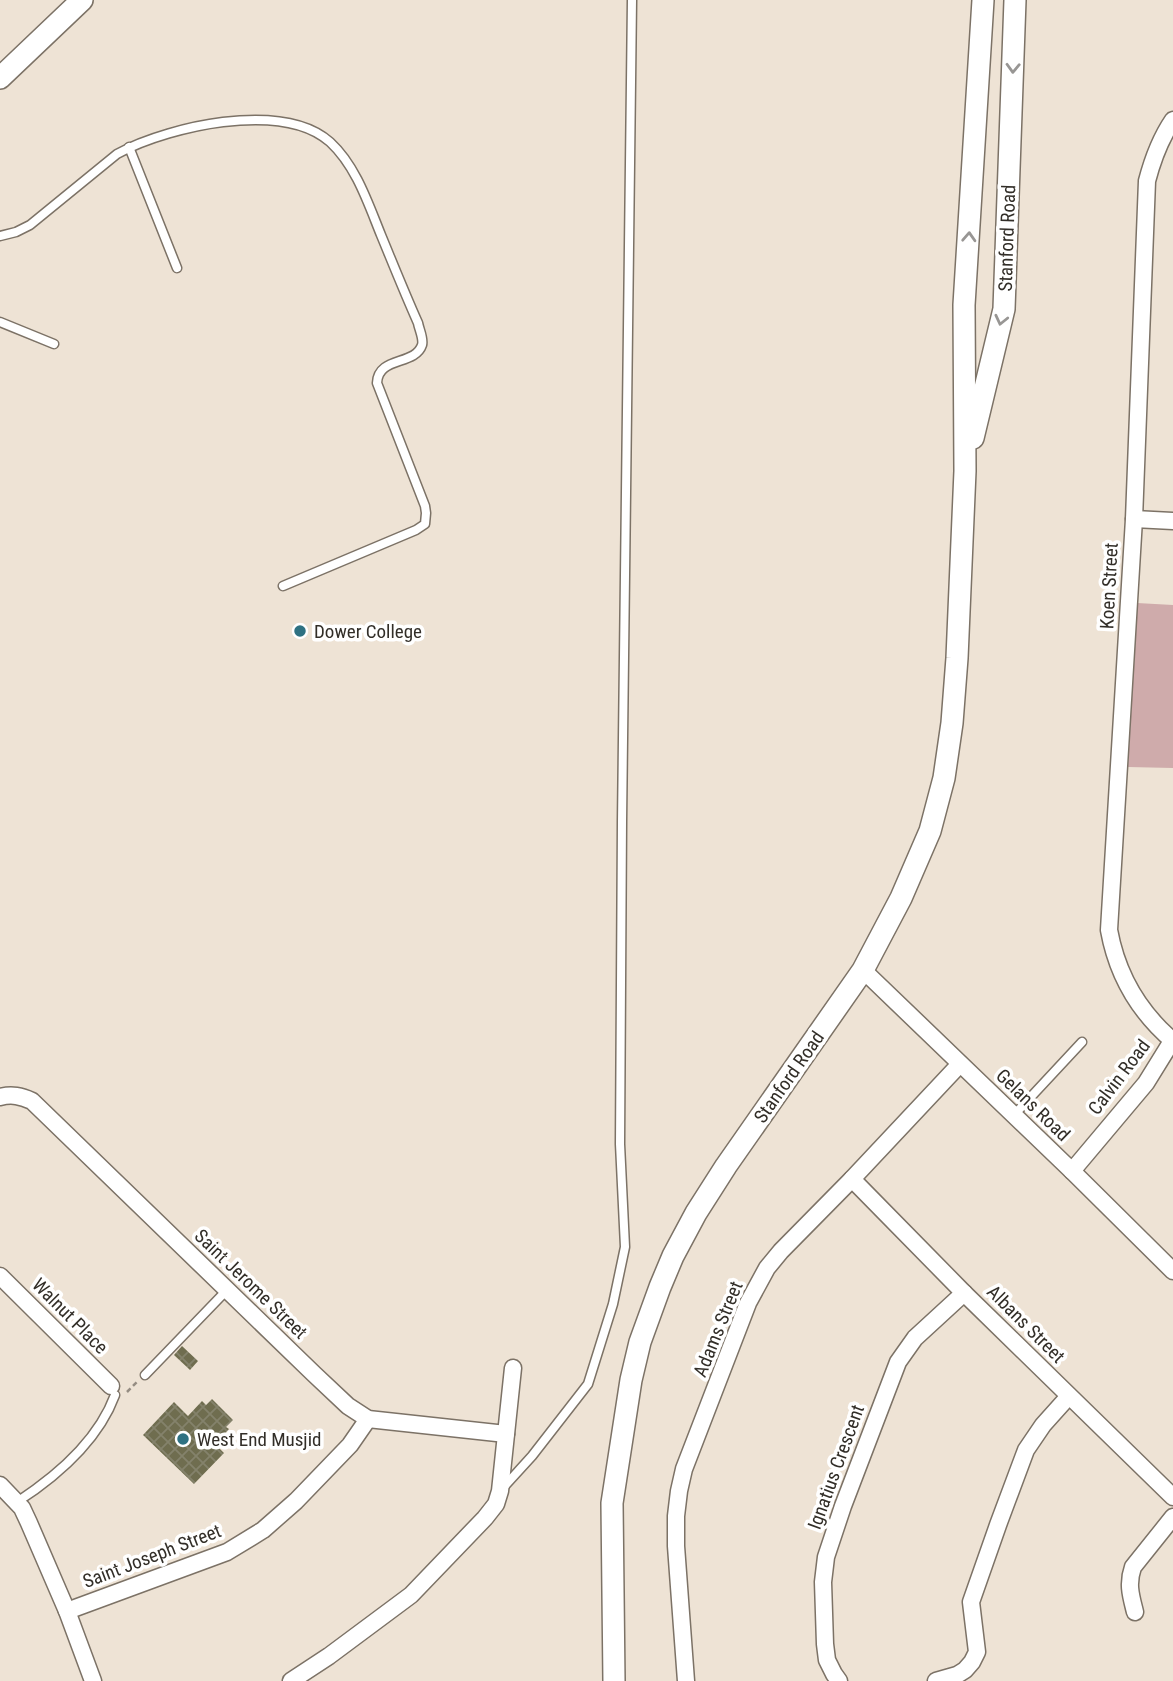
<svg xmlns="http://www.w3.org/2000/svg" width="1173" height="1681" font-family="'Roboto Condensed',sans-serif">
<defs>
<pattern id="building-cross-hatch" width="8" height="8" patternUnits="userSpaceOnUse" patternTransform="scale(1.75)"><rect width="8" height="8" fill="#6f6d4f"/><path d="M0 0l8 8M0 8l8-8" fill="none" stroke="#84826b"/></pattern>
</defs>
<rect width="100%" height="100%" fill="#eee3d5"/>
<path fill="#cfabab" d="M1137,603L1173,605V768L1128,767Z"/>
<g fill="url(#building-cross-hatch)">
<path d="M182,1346L198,1361L190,1370L174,1355Z"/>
<path d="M212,1399L233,1420L226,1427L229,1429L215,1444L224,1453L194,1484L143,1435L174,1402L188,1416L202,1401L206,1405Z"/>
</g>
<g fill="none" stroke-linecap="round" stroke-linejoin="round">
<g stroke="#7c7266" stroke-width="11">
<g id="lane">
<path d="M129,147L177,268"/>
<path d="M0,236L16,232L30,225L117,154C146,138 190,126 223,122C257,118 303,118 330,142C356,166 368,203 381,235C393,264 405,294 418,323C419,329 424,339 422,345C415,366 378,356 377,383L425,506L426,513L425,524L416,530L283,586"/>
<path d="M0,322L54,344"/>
<path d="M1014,1115L1082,1042"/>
<path d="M145,1375L227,1290"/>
<path d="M502,1489L532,1456L588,1384L613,1304L625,1247L620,1144L622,822L632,0"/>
<path d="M17,1502C57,1476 98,1441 115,1395"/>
</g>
</g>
<g stroke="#7c7266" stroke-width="19">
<g id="street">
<path d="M1173,120C1160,139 1153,158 1147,181L1134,519L1109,930C1117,974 1139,1012 1173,1041"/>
<path d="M1134,519L1173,521"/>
<path d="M863,970L1072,1171L1173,1271"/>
<path d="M0,1097C12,1094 21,1096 32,1101L314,1374L348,1406L368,1419L506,1434"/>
<path d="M1072,1171L1146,1083L1172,1041"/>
<path d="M852,1179L964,1293L1173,1497"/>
<path d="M0,1276L111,1386"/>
<path d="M0,1485L22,1508L29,1523L67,1611L93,1681"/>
<path d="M67,1611L227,1552L263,1530L296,1501L350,1445L368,1419"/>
<path d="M1135,1612C1131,1596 1127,1584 1133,1567L1173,1517"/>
<path d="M291,1681L329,1656L411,1595L485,1518L496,1504L500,1491L513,1368"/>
<path d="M686,1681L676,1546V1516L679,1491L684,1469L748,1303L767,1268L781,1251L852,1179L960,1064"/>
<path d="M839,1681L834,1674L827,1660L825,1644L823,1582L826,1557L843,1506L898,1362L915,1338L964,1293"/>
<path d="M936,1681L957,1675L965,1670L972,1662L977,1652L971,1602L998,1525L1026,1450L1043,1425L1069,1396"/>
</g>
</g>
<g stroke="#7c7266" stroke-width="24">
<g id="secondary">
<path d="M0,78L82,0"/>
<path d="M973,438L1004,309L1015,0"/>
<path d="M614,1681L612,1503L631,1380L640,1342L660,1287L673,1256L696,1213L726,1166L863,970L901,898L930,831L944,778L952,723L957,658L965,471L964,305L983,0"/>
</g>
</g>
<path stroke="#958d83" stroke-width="2.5" stroke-dasharray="5 3.5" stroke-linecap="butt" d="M127,1392L137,1382"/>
<use href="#lane" stroke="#fff" stroke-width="8"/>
<use href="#street" stroke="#fff" stroke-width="16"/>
<use href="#secondary" stroke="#fff" stroke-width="21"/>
</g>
<defs><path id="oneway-chevron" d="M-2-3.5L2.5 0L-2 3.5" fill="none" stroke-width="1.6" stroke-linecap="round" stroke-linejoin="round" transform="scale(1.75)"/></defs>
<g stroke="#989694">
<use href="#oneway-chevron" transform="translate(1013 68) rotate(92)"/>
<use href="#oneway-chevron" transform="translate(969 237) rotate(-87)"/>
<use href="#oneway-chevron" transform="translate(1001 320) rotate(103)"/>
</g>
<g fill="#2e7182" stroke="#fff" stroke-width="2.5">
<circle cx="300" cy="631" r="7"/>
<circle cx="183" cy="1439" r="7"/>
</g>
<g text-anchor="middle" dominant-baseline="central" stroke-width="7" stroke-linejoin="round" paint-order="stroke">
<g font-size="19" fill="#322e28" stroke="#fff">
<text transform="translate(1007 238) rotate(-88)">Stanford Road</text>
<text transform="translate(1109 586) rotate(-87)">Koen Street</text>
<text transform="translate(789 1077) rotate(-55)">Stanford Road</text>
<text transform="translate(1119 1077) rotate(-53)">Calvin Road</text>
<text transform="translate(1033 1105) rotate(44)">Gelans Road</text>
<text transform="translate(251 1284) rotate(44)">Saint Jerome Street</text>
<text transform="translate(70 1316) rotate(45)">Walnut Place</text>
<text transform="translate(1026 1324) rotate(45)">Albans Street</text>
<text transform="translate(718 1329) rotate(-68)">Adams Street</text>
<text transform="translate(836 1467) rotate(-70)">Ignatius Crescent</text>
<text transform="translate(152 1556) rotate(-21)">Saint Joseph Street</text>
</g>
<g font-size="19" fill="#322e28" stroke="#fff" text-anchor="start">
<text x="314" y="631">Dower College</text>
<text x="197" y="1439">West End Musjid</text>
</g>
</g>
</svg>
